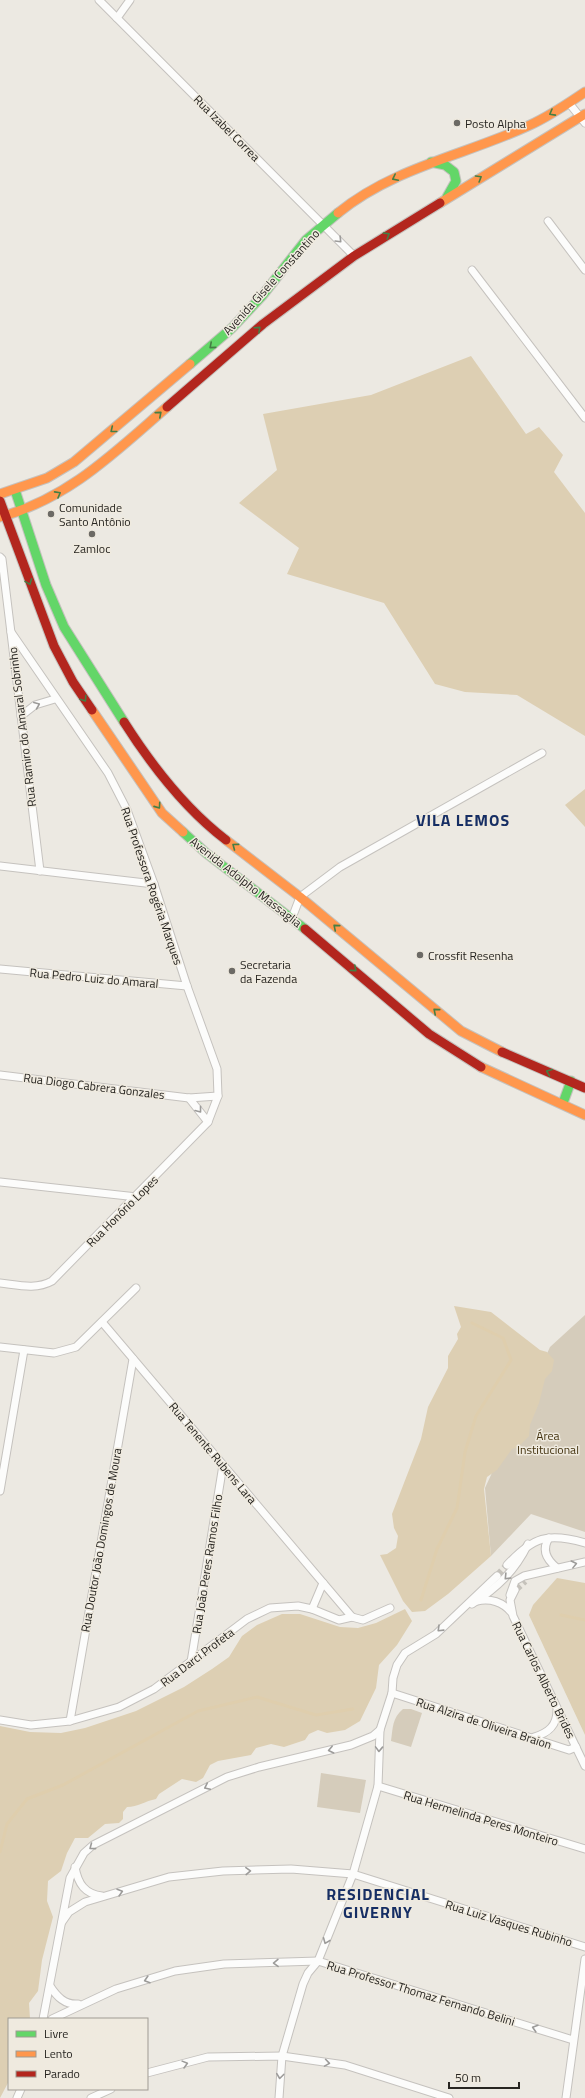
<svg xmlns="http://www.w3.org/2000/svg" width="585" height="2098" font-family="'Titillium Web',sans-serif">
<rect width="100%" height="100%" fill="#ece9e2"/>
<g fill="#d5ccbb">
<path d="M585,1315V1532L531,1514L491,1556L485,1488L550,1347Z"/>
<path d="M403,1709H411L422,1713L411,1747L391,1741C393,1728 392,1718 403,1709Z"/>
<path d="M321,1773L366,1780L360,1813L317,1807Z"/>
</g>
<g fill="#ddcfb3">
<path d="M471,356L526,434L539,427L563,455L554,472L585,513V736L517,695L465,692L435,684L384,603L287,574L299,548L239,503L277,470L263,414L371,395Z"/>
<path d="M585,789V827L565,805Z"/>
<path d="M454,1306L491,1312L540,1350L547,1352L554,1360L552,1371L545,1379L539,1403L530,1425L529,1436L518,1447L512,1449L497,1470L487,1477L484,1489L491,1556L448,1594L425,1611L412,1612L403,1601L380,1555L387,1554L396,1548L398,1536L394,1528L392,1514L421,1439L428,1407L448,1368V1356L458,1339L457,1334L461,1327Z"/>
<path d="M557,1578L585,1583V1735L529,1615L533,1605Z"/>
<path d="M405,1609L412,1621L397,1645L379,1665L376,1688L360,1721L345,1730L327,1733L318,1730L309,1734L305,1740L284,1747L271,1744L256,1748L251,1755L218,1761L210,1765L203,1778L196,1782L182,1779L159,1794L156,1799C145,1801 138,1807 127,1807L123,1812V1819L119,1823L105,1824L88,1838H75L67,1853L61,1871L48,1881L47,1901L53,1917L42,1960L38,1991L29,2003L30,2019H9V2081L0,2098V1726L30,1732L61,1733L85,1728L136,1711L184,1687L212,1669L229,1657L242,1636L257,1625L282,1614H300L340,1627L358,1628L376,1623Z"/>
</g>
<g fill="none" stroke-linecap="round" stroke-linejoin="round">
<g stroke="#dfcead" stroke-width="3">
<path d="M421,1600L437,1549L457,1508L465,1452L476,1416L511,1360L503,1338L472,1323"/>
<path d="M561,1615L585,1620"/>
<path d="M0,1852L7,1824L27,1799L63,1785L198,1711L257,1697L316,1715L353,1709"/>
</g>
<g stroke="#c5c2bb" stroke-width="7" stroke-dasharray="7 3.5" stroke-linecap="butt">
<path d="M497,1576L507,1565"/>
<path d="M515,1590L525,1581"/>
</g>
<g stroke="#c5c2be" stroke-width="9">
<g id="street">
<path d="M99,0L354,256"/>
<path d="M117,18L130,0"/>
<path d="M569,103L585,123"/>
<path d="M548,221L585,270"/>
<path d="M472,270L585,418"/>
<path d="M0,557L2,559L40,871"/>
<path d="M21,716L35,705L55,699"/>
<path d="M0,866L154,884"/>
<path d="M292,918L300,897L340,867L542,753"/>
<path d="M0,969L187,986"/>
<path d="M0,1075L189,1098L218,1096"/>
<path d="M189,1098L208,1122"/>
<path d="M0,1182L137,1197"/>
<path d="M0,1283C18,1285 36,1290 52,1281L208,1122L218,1096L217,1069L187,986L154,884L127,810L108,773L11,632"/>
<path d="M102,1322L352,1617"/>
<path d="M0,1347L54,1353L76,1347L136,1288"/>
<path d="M0,1491L24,1350"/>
<path d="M549,1538C541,1550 547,1560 557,1568"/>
<path d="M507,1565C533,1537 548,1532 585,1543"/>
<path d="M515,1590L510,1600L513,1616L585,1766"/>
<path d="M510,1595L515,1581L524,1576L585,1562"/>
<path d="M477,1601C490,1598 503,1602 511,1612"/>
<path d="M472,1604C497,1588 515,1571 528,1544"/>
<path d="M312,1609L323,1583"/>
<path d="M191,1662L223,1465"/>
<path d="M392,1693L569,1750L576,1747"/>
<path d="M0,1720L31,1725L70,1721L119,1707L154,1689L247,1619L270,1608L298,1606L312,1609L339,1620L352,1617L363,1620L390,1608"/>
<path d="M70,1721L133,1359"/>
<path d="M534,1737C548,1733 557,1726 557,1710"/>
<path d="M378,1786L585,1849"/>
<path d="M75,1867C78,1884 85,1894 102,1896"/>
<path d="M62,1922L69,1912L85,1902L169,1877L223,1871L291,1869L353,1874L585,1947"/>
<path d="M50,1986C57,1997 65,2005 78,2004"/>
<path d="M43,2019L70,1878L84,1853L93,1845L227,1777L259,1767L351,1745L373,1736L380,1730"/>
<path d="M52,2019L116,1989L175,1971L224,1964L318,1961L573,2040"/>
<path d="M147,2073L208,2057L282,2056L345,2065L449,2098"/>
<path d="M17,2098L21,2089"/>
<path d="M91,2098L111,2089"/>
<path d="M279,2098L282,2056L303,1984L308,1973L318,1961L353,1874L378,1786L380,1730L392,1693L393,1678L397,1665L405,1653L436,1634L497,1576"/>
<path d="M566,2098L585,1959"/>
</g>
</g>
<g stroke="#c5c2be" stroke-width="11">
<g id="fast">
<path d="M431,162L445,165L454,172L456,181L447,197"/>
<path d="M190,364L232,328L262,296L306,240L338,213"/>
<path d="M15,490L46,585L64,627L124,722"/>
<path d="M183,832L206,853L305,929"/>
<path d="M563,1103L571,1081"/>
</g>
</g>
<g stroke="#c5c2be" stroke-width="11">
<g id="slow">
<path d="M440,203L585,114"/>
<path d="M338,213C394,167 466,155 530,125C550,116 567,104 585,92"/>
<path d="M0,494L47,478L74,462L190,364"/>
<path d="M0,517C68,499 115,452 167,407"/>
<path d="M92,710L162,813L183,832"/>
<path d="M226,840L300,897L461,1031L502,1052"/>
<path d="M481,1067L585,1115"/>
</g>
</g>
<g stroke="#c5c2be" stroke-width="11">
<g id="jam">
<path d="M167,407L263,324L354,256L440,203"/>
<path d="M0,501L54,646L73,682L92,710"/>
<path d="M124,722C152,766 184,808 226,840"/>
<path d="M305,929L429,1034L481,1067"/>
<path d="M502,1052L585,1088"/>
</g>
</g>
<use href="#street" stroke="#fcfcfb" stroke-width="7"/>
<use href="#fast" stroke="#63d668" stroke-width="9"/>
<use href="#slow" stroke="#ff974d" stroke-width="9"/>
<use href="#jam" stroke="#b3261e" stroke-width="9"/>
</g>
<defs><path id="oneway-chevron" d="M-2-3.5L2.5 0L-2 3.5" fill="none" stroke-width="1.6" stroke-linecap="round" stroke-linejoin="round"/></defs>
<g stroke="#457e44">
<use href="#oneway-chevron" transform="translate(552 113) rotate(151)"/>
<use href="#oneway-chevron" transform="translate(395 178) rotate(153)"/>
<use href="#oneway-chevron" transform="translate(479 178) rotate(-31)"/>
<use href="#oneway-chevron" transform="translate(387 235) rotate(-32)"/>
<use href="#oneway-chevron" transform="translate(258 329) rotate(-42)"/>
<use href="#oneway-chevron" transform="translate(212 346) rotate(139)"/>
<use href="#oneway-chevron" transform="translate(159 414) rotate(-41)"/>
<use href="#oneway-chevron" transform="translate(113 430) rotate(141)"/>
<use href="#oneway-chevron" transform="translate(58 494) rotate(-29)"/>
<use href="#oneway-chevron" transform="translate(29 582) rotate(69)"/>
<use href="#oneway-chevron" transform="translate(84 699) rotate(56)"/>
<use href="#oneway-chevron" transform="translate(158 806) rotate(55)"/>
<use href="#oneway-chevron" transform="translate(235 846) rotate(-143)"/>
<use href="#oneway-chevron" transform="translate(336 927) rotate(-140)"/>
<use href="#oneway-chevron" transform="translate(354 969) rotate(41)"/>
<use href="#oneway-chevron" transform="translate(436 1011) rotate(-140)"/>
<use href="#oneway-chevron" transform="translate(549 1072) rotate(-158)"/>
</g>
<g stroke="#9c9b99">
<use href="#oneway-chevron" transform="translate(339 240) rotate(46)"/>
<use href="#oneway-chevron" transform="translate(37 705) rotate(-23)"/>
<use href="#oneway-chevron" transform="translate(199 1110) rotate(52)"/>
<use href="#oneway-chevron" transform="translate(574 1564) rotate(-14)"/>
<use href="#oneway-chevron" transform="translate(507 1577) rotate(134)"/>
<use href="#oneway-chevron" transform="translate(440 1629) rotate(136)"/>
<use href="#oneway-chevron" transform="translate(379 1749) rotate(92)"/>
<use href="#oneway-chevron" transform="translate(331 1750) rotate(167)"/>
<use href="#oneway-chevron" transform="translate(207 1787) rotate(155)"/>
<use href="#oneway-chevron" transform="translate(92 1847) rotate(143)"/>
<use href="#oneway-chevron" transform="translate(248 1871) rotate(-2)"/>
<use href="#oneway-chevron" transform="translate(120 1892) rotate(-16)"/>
<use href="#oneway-chevron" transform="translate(326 1941) rotate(112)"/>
<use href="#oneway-chevron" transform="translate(276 1963) rotate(179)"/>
<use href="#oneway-chevron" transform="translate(147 1980) rotate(163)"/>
<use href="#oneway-chevron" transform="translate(535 2028) rotate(-163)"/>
<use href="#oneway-chevron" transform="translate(327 2063) rotate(9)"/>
<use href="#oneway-chevron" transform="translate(185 2064) rotate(-15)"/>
<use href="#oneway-chevron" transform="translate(280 2076) rotate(97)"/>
</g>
<g fill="#6c6a65" stroke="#efeadf" stroke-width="1.5">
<circle cx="457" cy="123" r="4"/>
<circle cx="51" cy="514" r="4"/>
<circle cx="92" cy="534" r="4"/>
<circle cx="420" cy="955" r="4"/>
<circle cx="232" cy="971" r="4"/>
</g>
<g text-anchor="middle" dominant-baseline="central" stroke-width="3" stroke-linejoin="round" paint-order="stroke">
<g font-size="12" fill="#272521" stroke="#efeadf" text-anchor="start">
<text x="465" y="123">Posto Alpha</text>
<text x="59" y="507">Comunidade<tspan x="59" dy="14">Santo Antônio</tspan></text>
<text x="92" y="548" text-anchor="middle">Zamloc</text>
<text x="428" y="955">Crossfit Resenha</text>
<text x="240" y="964">Secretaria<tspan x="240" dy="14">da Fazenda</tspan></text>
</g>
<g font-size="12" fill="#272521" stroke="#efeadf">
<text transform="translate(227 128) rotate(45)">Rua Izabel Correa</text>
<text transform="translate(271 282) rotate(-48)">Avenida Gisele Constantino</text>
<text transform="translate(22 727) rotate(-97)">Rua Ramiro do Amaral Sobrinho</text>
<text transform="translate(246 882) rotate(38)">Avenida Adolpho Massaglia</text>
<text transform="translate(152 886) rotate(71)">Rua Professora Rogéria Marques</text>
<text transform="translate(94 978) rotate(5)">Rua Pedro Luiz do Amaral</text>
<text transform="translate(94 1086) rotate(7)">Rua Diogo Cabrera Gonzales</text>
<text transform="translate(122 1211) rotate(-45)">Rua Honório Lopes</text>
<text transform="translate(213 1453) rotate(50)">Rua Tenente Rubens Lara</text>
<text transform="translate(101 1540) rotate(-80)">Rua Doutor João Domingos de Moura</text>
<text transform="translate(207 1564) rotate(-81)">Rua João Peres Ramos Filho</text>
<text transform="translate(197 1657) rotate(-37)">Rua Darci Profeta</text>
<text transform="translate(544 1680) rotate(64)">Rua Carlos Alberto Brides</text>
<text transform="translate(484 1723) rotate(18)">Rua Alzira de Oliveira Braion</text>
<text transform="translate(481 1818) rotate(17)">Rua Hermelinda Peres Monteiro</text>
<text transform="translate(509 1923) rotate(17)">Rua Luiz Vasques Rubinho</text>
<text transform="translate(421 1993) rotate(17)">Rua Professor Thomaz Fernando Belini</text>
</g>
<g font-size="12" fill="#41300c" stroke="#efeadf">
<text x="548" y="1435">Área<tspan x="548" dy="14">Institucional</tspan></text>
</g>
<g font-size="16" font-weight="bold" letter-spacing="1" fill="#162e64" stroke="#efeadf">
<text x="463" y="820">VILA LEMOS</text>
<text x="378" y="1894">RESIDENCIAL<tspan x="378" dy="18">GIVERNY</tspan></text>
</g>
</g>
<rect x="8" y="2018" width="140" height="72" fill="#efeadf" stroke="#9f9b93"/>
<rect x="16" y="2031" width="20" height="6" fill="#63d668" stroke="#9f9b93"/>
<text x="44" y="2038" font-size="12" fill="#272521">Livre</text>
<rect x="16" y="2051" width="20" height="6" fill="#ff974d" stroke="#9f9b93"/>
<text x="44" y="2058" font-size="12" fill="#272521">Lento</text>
<rect x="16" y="2071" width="20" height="6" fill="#b3261e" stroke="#9f9b93"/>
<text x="44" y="2078" font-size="12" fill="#272521">Parado</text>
<path d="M449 2082v6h70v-6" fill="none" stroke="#272521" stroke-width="2"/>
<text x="455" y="2082" font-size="12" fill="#272521" stroke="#efeadf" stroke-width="3" paint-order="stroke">50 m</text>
</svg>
